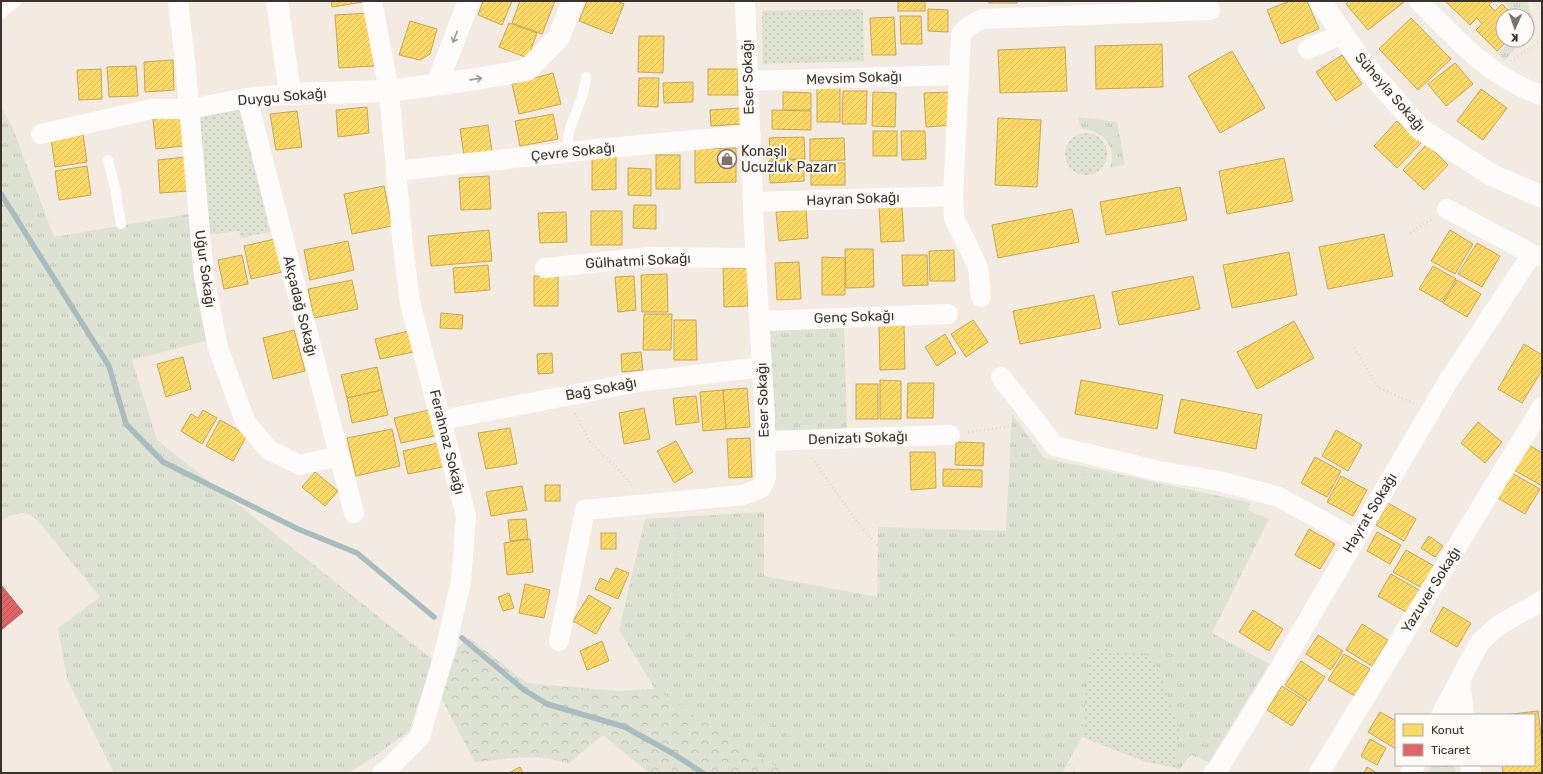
<svg xmlns="http://www.w3.org/2000/svg" width="1543" height="774" font-family="Rubik,sans-serif">
<defs>
<pattern id="grass-tufts" width="24" height="20" patternUnits="userSpaceOnUse"><rect width="24" height="20" fill="#dee2d2"/><path d="M3 7l-1-3M5 7V3M7 7l1-3M15 17l-1-3M17 17v-4M19 17l1-3" fill="none" stroke="#bfc2b5"/></pattern>
<pattern id="forest-crowns" width="20" height="18" patternUnits="userSpaceOnUse"><rect width="20" height="18" fill="#dee2d2"/><path d="M2 6a3 3 0 1 1 6 0M12 15a3 3 0 1 1 6 0" fill="none" stroke="#bfc2b5"/></pattern>
<pattern id="park-dots" width="8" height="8" patternUnits="userSpaceOnUse"><rect width="8" height="8" fill="#dee2d2"/><path d="M2 2h.1M6 6h.1" fill="none" stroke="#bfc2b5" stroke-width="1.8" stroke-linecap="round"/></pattern>
<pattern id="homes-hatch" width="6" height="6" patternUnits="userSpaceOnUse"><rect width="6" height="6" fill="#ffd966"/><path d="M-1 1l2-2M0 6l6-6M5 7l2-2" fill="none" stroke="#dbbb59"/></pattern>
<pattern id="shops-hatch" width="6" height="6" patternUnits="userSpaceOnUse"><rect width="6" height="6" fill="#e06666"/><path d="M-1 1l2-2M0 6l6-6M5 7l2-2" fill="none" stroke="#b75554"/></pattern>
</defs>
<rect width="100%" height="100%" fill="#f3eae2"/>
<g fill="url(#grass-tufts)">
<path d="M1502,1H1527L1535,27L1527,36V16H1517Z"/>
<path d="M1510,40H1523L1504,61L1498,54Z"/>
<path d="M1,107L12,126L54,237L189,214L217,338L132,360L157,440L433,660L409,731L368,761L348,773H114L67,679L58,628L100,597L39,522C26,509 16,512 1,521Z"/>
<path d="M1078,117L1117,122L1125,165L1110,168C1118,146 1102,130 1081,129Z"/>
<path d="M844,328L847,429L773,431L769,331Z"/>
<path d="M1012,414L1044,458L1251,503L1247,510L1269,519L1212,633L1269,664L1209,762L1191,755L1179,770L1175,768L1091,648L1082,737L1062,773H788L751,753L655,689L619,630L645,519L764,512V576L877,597L878,527L1006,531Z"/>
<path d="M1432,765H1454L1456,773H1427Z"/>
</g>
<path fill="url(#forest-crowns)" d="M469,638L527,683L618,691L655,689L751,753L788,773H649L603,735L568,764C538,752 507,759 475,762L441,698L458,647Z"/>
<g fill="url(#park-dots)">
<path d="M863,9L864,61L763,64L762,11Z"/>
<path d="M241,109L270,232L241,238L239,231L207,235L196,116Z"/>
<circle cx="1086" cy="154" r="21"/>
<path d="M1090,647L1153,656L1180,729L1175,768L1143,761L1082,737Z"/>
</g>
<g fill="url(#homes-hatch)" stroke="#c4a755">
<path d="M331,1H363V2L332,7Z"/>
<path d="M483,1H512L502,25L478,15Z"/>
<path d="M520,1H555L542,34L512,23Z"/>
<path d="M587,1H617L624,4L612,34L579,21Z"/>
<rect x="898" y="1" width="27" height="10"/>
<rect x="989" y="1" width="28" height="2"/>
<path d="M1290,1H1307L1319,29L1281,44L1267,10Z"/>
<path d="M1349,1H1403L1404,2L1368,30L1346,4Z"/>
<path d="M1445,1H1493L1489,5L1495,11L1502,4L1514,16H1503V40H1508L1497,51L1476,30L1482,24L1477,18L1470,25Z"/>
<path d="M928,9L948,10V32L928,31Z"/>
<path d="M370,13L374,66L339,68L335,15Z"/>
<path d="M900,16H921L922,44H901Z"/>
<path d="M894,17L896,55H872L870,18Z"/>
<path d="M1411,18L1451,59L1418,90L1379,49Z"/>
<path d="M410,21L437,29L430,54L420,60L399,55Z"/>
<path d="M509,23L537,33L528,58L499,47Z"/>
<path d="M639,36H664L663,73L638,72Z"/>
<path d="M1162,44L1163,87L1096,89L1095,46Z"/>
<path d="M1065,47L1067,91L1000,93L998,50Z"/>
<path d="M1232,51L1265,108L1220,133L1188,76Z"/>
<path d="M1342,55L1362,84L1336,101L1316,72Z"/>
<path d="M173,60L174,90L145,92L144,62Z"/>
<path d="M1455,63L1473,84L1446,106L1428,84Z"/>
<path d="M136,66L138,96L109,97L107,67Z"/>
<path d="M101,69L102,99L79,100L77,70Z"/>
<rect x="708" y="69" width="30" height="26"/>
<path d="M553,73L561,104L519,114L512,84Z"/>
<path d="M639,78H659L658,107L638,106Z"/>
<path d="M693,82V102L664,103L663,83Z"/>
<rect x="817" y="87" width="23" height="35"/>
<path d="M1481,89L1507,108L1483,140L1457,121Z"/>
<path d="M843,91H867L866,124H842Z"/>
<path d="M783,92L811,93V110H783Z"/>
<path d="M873,92L896,93L895,127L872,126Z"/>
<path d="M951,92L953,125L926,127L924,93Z"/>
<path d="M367,107L369,133L338,137L336,110Z"/>
<path d="M740,108L741,124L711,126L710,110Z"/>
<path d="M772,110L811,111V130L772,129Z"/>
<path d="M297,111L302,147L276,150L270,114Z"/>
<path d="M553,114L558,139L520,146L515,121Z"/>
<path d="M182,116L184,146L156,149L153,119Z"/>
<path d="M998,118L1041,120L1037,187L995,185Z"/>
<path d="M1397,121L1421,143L1397,168L1374,146Z"/>
<path d="M488,125L492,151L464,155L460,129Z"/>
<rect x="873" y="131" width="24" height="25"/>
<path d="M901,131H925L926,159L902,160Z"/>
<path d="M83,134L87,162L55,167L51,138Z"/>
<path d="M804,137L805,159L771,160L769,138Z"/>
<path d="M844,138L845,160L810,161V139Z"/>
<path d="M1427,144L1448,165L1424,190L1403,170Z"/>
<path d="M736,148V182L695,183V149Z"/>
<path d="M616,154V189L592,190V155Z"/>
<rect x="656" y="155" width="24" height="34"/>
<path d="M185,157L188,191L160,193L158,160Z"/>
<path d="M1284,158L1293,201L1227,214L1219,171Z"/>
<path d="M804,159V181L770,183L769,161Z"/>
<rect x="811" y="163" width="34" height="22"/>
<path d="M87,166L91,195L59,200L55,171Z"/>
<path d="M628,168L651,169V196L628,195Z"/>
<path d="M489,176L491,209L461,210L459,178Z"/>
<path d="M384,186L392,226L352,234L344,194Z"/>
<path d="M1180,187L1187,220L1106,235L1100,202Z"/>
<path d="M634,205H656V229L633,228Z"/>
<path d="M902,205L904,241L881,242L879,206Z"/>
<path d="M1072,209L1079,242L998,258L992,225Z"/>
<path d="M806,210L808,238L779,241L776,212Z"/>
<rect x="591" y="211" width="31" height="34"/>
<path d="M566,212L567,242L540,243L538,213Z"/>
<path d="M489,230L492,261L431,266L428,236Z"/>
<path d="M1450,230L1473,244L1455,274L1431,261Z"/>
<path d="M1384,234L1393,276L1328,289L1319,247Z"/>
<path d="M275,239L282,272L251,279L244,246Z"/>
<path d="M348,241L354,270L310,280L304,250Z"/>
<path d="M1477,243L1500,256L1482,287L1458,274Z"/>
<path d="M845,249H873L874,287L846,288Z"/>
<path d="M954,250L955,281H930L929,251Z"/>
<path d="M1289,252L1297,295L1232,308L1223,265Z"/>
<path d="M242,255L248,284L224,289L218,260Z"/>
<path d="M902,255H927L928,285L903,286Z"/>
<path d="M822,257L845,258V295H822Z"/>
<path d="M799,262L801,299L777,300L775,263Z"/>
<path d="M488,265L490,290L455,293L453,268Z"/>
<path d="M1433,266L1456,279L1442,302L1419,289Z"/>
<path d="M723,268H747L748,306L724,307Z"/>
<path d="M667,274L668,312H642L641,275Z"/>
<rect x="534" y="276" width="24" height="30"/>
<path d="M634,276L636,310L618,312L615,277Z"/>
<path d="M1193,276L1200,309L1119,325L1112,292Z"/>
<path d="M352,280L358,309L314,318L308,289Z"/>
<path d="M1457,280L1481,294L1467,317L1443,303Z"/>
<path d="M1094,295L1101,328L1020,344L1013,311Z"/>
<path d="M441,313L463,315L462,329L440,328Z"/>
<path d="M644,314H672L671,350H643Z"/>
<path d="M674,320H696L697,360H674Z"/>
<path d="M973,320L988,342L966,357L951,334Z"/>
<path d="M1294,321L1314,358L1257,389L1237,352Z"/>
<path d="M904,325L905,369L880,370L879,326Z"/>
<path d="M294,330L305,371L273,379L263,338Z"/>
<path d="M413,330L418,351L380,359L375,339Z"/>
<path d="M945,334L956,353L937,366L925,347Z"/>
<path d="M1524,344L1542,355V370L1522,403L1498,389Z"/>
<path d="M641,352L643,370L622,372L621,354Z"/>
<path d="M552,353L553,373L538,374L537,354Z"/>
<path d="M183,357L191,389L166,397L157,364Z"/>
<path d="M377,367L382,390L347,398L341,375Z"/>
<path d="M880,380L901,381V419H880Z"/>
<path d="M1081,380L1163,395L1157,429L1075,414Z"/>
<path d="M908,383H934L933,418H907Z"/>
<rect x="856" y="384" width="22" height="35"/>
<path d="M747,388L750,427L726,429L723,390Z"/>
<path d="M382,390L388,415L352,423L347,398Z"/>
<path d="M723,390L726,429L703,431L700,392Z"/>
<path d="M696,396L699,422L676,425L673,398Z"/>
<path d="M1181,399L1262,415L1256,449L1174,433Z"/>
<path d="M644,408L650,439L624,444L619,413Z"/>
<path d="M433,409L439,435L401,443L394,418Z"/>
<path d="M203,410L217,418L202,444L181,431L191,414L198,418Z"/>
<path d="M220,420L247,435L233,461L206,446Z"/>
<path d="M1478,422L1502,442L1485,463L1461,443Z"/>
<path d="M510,428L517,464L486,469L478,433Z"/>
<path d="M392,429L400,466L356,476L347,438Z"/>
<path d="M1336,430L1362,445L1348,471L1322,456Z"/>
<path d="M750,438L752,477L729,478L727,439Z"/>
<path d="M676,441L693,472L674,483L657,451Z"/>
<path d="M442,442L447,466L408,474L403,451Z"/>
<path d="M956,442L984,443L983,466L955,465Z"/>
<path d="M1529,445L1542,453V486L1514,470Z"/>
<path d="M910,452H935L936,488L911,490Z"/>
<path d="M1315,457L1341,471L1327,497L1301,483Z"/>
<path d="M943,469L982,470V487L943,486Z"/>
<path d="M315,472L338,491L325,506L302,487Z"/>
<path d="M1510,472L1540,489L1525,514L1496,497Z"/>
<path d="M1341,476L1367,490L1353,516L1327,502Z"/>
<rect x="545" y="485" width="15" height="16"/>
<path d="M522,486L527,510L491,516L486,492Z"/>
<path d="M1388,503L1416,519L1404,541L1376,525Z"/>
<path d="M526,519L528,539L510,541L508,520Z"/>
<path d="M1309,529L1335,544L1320,569L1295,555Z"/>
<path d="M1377,532L1401,545L1390,564L1367,551Z"/>
<rect x="601" y="533" width="15" height="16"/>
<path d="M1429,536L1443,546L1435,557L1421,548Z"/>
<path d="M530,539L533,572L507,575L504,543Z"/>
<path d="M1406,550L1434,566L1422,588L1393,572Z"/>
<path d="M616,568L629,573L618,599L595,589L600,578L609,582Z"/>
<path d="M1391,574L1419,590L1406,612L1378,596Z"/>
<path d="M525,584L550,590L544,618L519,613Z"/>
<path d="M509,593L514,608L503,611L498,597Z"/>
<path d="M589,595L611,608L596,634L573,621Z"/>
<path d="M1443,607L1471,623L1457,647L1430,631Z"/>
<path d="M1253,610L1283,629L1269,651L1239,632Z"/>
<path d="M1362,624L1388,640L1372,666L1346,650Z"/>
<path d="M1318,635L1343,651L1331,670L1306,654Z"/>
<path d="M602,641L609,661L587,670L580,651Z"/>
<path d="M1344,654L1370,669L1355,696L1328,680Z"/>
<path d="M1301,661L1325,677L1309,701L1285,685Z"/>
<path d="M1282,686L1307,702L1292,726L1267,710Z"/>
<path d="M1538,711L1542,744V773H1503L1502,765H1534V715H1504Z"/>
<path d="M1380,712L1396,721V749L1368,732Z"/>
<path d="M1370,739L1386,748L1377,765L1361,756Z"/>
<path d="M520,767L523,773H509Z"/>
<path d="M1367,767L1377,773H1364Z"/>
</g>
<path fill="url(#shops-hatch)" stroke="#ae5755" d="M1,585L23,612L1,630Z"/>
<g fill="none" stroke-linecap="round" stroke-linejoin="round">
<g stroke="#a7bdc0" stroke-width="5.5">
<path d="M1,194L109,366L126,424L163,462L298,529L357,553L434,617"/>
<path d="M462,638L524,690L547,704L625,727L672,753L703,773"/>
</g>
<g stroke="#dcd9d6" stroke-width="2.5" stroke-dasharray="1 3" stroke-linecap="butt">
<path d="M1536,1L1542,20"/>
<path d="M1493,8L1499,1"/>
<path d="M1511,61L1542,40"/>
<path d="M1410,233L1432,219"/>
<path d="M1354,348L1379,388L1414,403"/>
<path d="M575,413L589,441L622,473L633,487"/>
<path d="M968,432L1015,426"/>
<path d="M812,458L858,523L1076,773"/>
<path d="M1085,471L1084,480L1129,558L1207,751"/>
<path d="M678,520L675,601L699,670L778,732L892,773"/>
</g>
<g stroke="#fdfcfb" stroke-width="10">
<path d="M1,14L17,1"/>
<path d="M566,153L570,128L583,94L586,77"/>
<path d="M108,160L115,188L121,224"/>
</g>
<g stroke="#fdfcfb" stroke-width="20">
<path d="M178,1L185,61L204,277L218,348L246,423L269,450L300,465L339,456"/>
<path d="M372,1L389,91L402,237L410,303L466,516L461,581L446,647L420,737L388,769L382,773"/>
<path d="M1419,1C1454,37 1492,80 1542,95"/>
<path d="M1308,49L1342,34"/>
<path d="M748,81L959,75"/>
<path d="M247,98L354,513"/>
<path d="M41,134L151,109H189L247,98L290,94"/>
<path d="M396,171L607,148L751,135"/>
<path d="M753,202L953,196"/>
<path d="M1447,209L1532,254L1542,257"/>
<path d="M545,268L649,257L756,258"/>
<path d="M981,297L978,267L954,218L953,196L961,35C967,26 973,23 983,19L1210,10L1206,1"/>
<path d="M760,321L948,314"/>
<path d="M1001,377L1055,446L1159,471L1219,481L1279,497L1355,539"/>
<path d="M442,420L638,382L762,367"/>
<path d="M765,441L950,435"/>
<path d="M559,641L585,510L743,495L761,488L766,478L765,418L754,230L745,1"/>
<path d="M1460,680L1464,715"/>
<path d="M1441,715L1480,642L1499,625L1542,601"/>
<path d="M1470,765L1471,773"/>
<path d="M1213,773L1216,772L1273,680L1447,383L1532,254"/>
<path d="M1319,773L1542,407"/>
<path d="M1410,773L1415,765"/>
</g>
<g stroke="#fdfcfb" stroke-width="22">
<path d="M277,1L290,94L389,91L477,79L527,70L559,37L573,1"/>
<path d="M1320,1L1361,61L1420,129L1492,175L1542,197"/>
<path d="M437,84L469,1"/>
</g>
</g>
<defs><path id="oneway-shaft" d="M-6 0H5M1.5-3L5.5 0L1.5 3" fill="none" stroke-width="1.6" stroke-linecap="round" stroke-linejoin="round"/></defs>
<g stroke="#9c9894">
<use href="#oneway-shaft" transform="translate(455 37) rotate(111)"/>
<use href="#oneway-shaft" transform="translate(476 79) rotate(-8)"/>
</g>
<defs>
<g id="shop-ring" transform="scale(1)"><circle r="9.5" fill="#fdfaf7" stroke="#7b736c" stroke-width="1.5"/><path d="M-5-2.5h2.3a2.7 3.5 0 0 1 5.4 0H5L5.5 6h-11ZM-1.5-2.5h3a1.5 2.3 0 0 0-3 0Z" fill="#7b736c"/></g>
</defs>
<g fill-rule="evenodd">
<use href="#shop-ring" x="727" y="159"/>
</g>
<g text-anchor="middle" dominant-baseline="central" stroke-width="4" stroke-linejoin="round" paint-order="stroke">
<g font-size="14" fill="#3a332d" stroke="#fdfaf7">
<text transform="translate(748 77) rotate(-92)">Eser Sokağı</text>
<text transform="translate(854 78) rotate(-2)">Mevsim Sokağı</text>
<text transform="translate(1390 92) rotate(49)">Süheyla Sokağı</text>
<text transform="translate(282 97) rotate(-5)">Duygu Sokağı</text>
<text transform="translate(573 152) rotate(-6)">Çevre Sokağı</text>
<text transform="translate(853 199) rotate(-2)">Hayran Sokağı</text>
<text transform="translate(638 261) rotate(-3)">Gülhatmi Sokağı</text>
<text transform="translate(205 269) rotate(82)">Uğur Sokağı</text>
<text transform="translate(300 306) rotate(76)">Akçadağ Sokağı</text>
<text transform="translate(854 317) rotate(-2)">Genç Sokağı</text>
<text transform="translate(601 389) rotate(-11)">Bağ Sokağı</text>
<text transform="translate(763 400) rotate(-92)">Eser Sokağı</text>
<text transform="translate(858 438) rotate(-2)">Denizatı Sokağı</text>
<text transform="translate(447 442) rotate(76)">Ferahnaz Sokağı</text>
<text transform="translate(1370 513) rotate(-59)">Hayrat Sokağı</text>
<text transform="translate(1431 590) rotate(-58)">Yazuver Sokağı</text>
</g>
<g font-size="14" fill="#3a332d" stroke="#fdfaf7" text-anchor="start">
<text x="741" y="151">Konaşlı<tspan x="741" dy="16">Ucuzluk Pazarı</tspan></text>
</g>
</g>
<rect width="1543" height="774" fill="none" stroke="#3a332d" stroke-width="4"/>
<rect x="1395" y="714" width="140" height="52" fill="#fdfaf7" stroke="#afaaa6"/>
<rect x="1403" y="724" width="20" height="12" fill="#ffd966" stroke="#afaaa6"/>
<text x="1431" y="734" font-size="12" fill="#3a332d">Konut</text>
<rect x="1403" y="744" width="20" height="12" fill="#e06666" stroke="#afaaa6"/>
<text x="1431" y="754" font-size="12" fill="#3a332d">Ticaret</text>
<g transform="translate(1515 28) rotate(182)"><circle r="19" fill="#fdfaf7" stroke="#afaaa6"/>
<path d="M0-3L7 15L0 10L-7 15Z" fill="#7b736c"/>
<text y="-6" font-size="11" font-weight="bold" text-anchor="middle" fill="#3a332d">K</text>
</g>
</svg>
